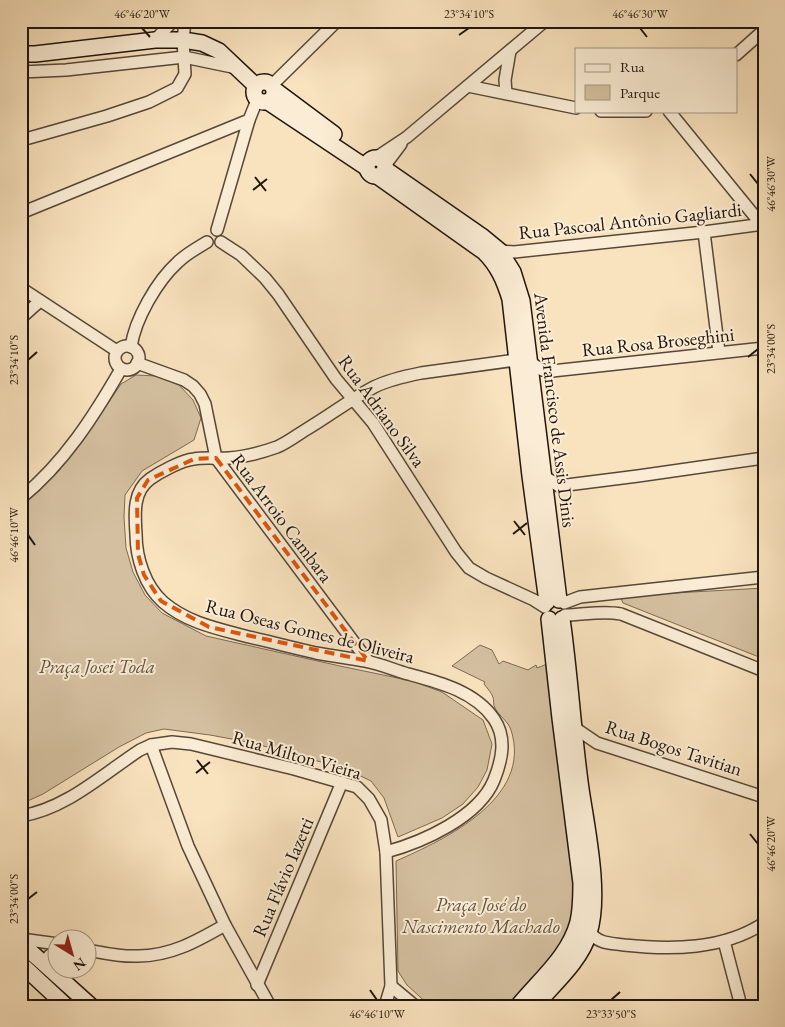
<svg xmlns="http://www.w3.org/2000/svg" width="785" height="1027" font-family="'EB Garamond',serif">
<rect width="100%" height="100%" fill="#f9e3be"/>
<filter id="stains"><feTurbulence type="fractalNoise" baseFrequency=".004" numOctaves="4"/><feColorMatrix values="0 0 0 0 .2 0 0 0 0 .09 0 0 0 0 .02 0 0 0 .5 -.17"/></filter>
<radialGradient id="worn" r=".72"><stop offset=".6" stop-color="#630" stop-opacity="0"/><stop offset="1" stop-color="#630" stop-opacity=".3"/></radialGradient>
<g fill="#d4c0a0" stroke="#7a6a56">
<path d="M136,375L157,376L179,385L193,400L201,418L194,440L142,471L125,495L124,517L126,548L133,572L145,595L162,613L206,636L340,666L412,681L442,692L483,720L492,744L487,770L478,787L463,804L442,818L398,837L384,798L371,781L346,769L253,743L210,735L164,729L146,733L119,747L43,794L21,804V506L58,472L87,434L121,384Z"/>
<path d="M764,588V659L623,603L620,596Z"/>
<path d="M480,645L492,650L499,664L503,661L528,670L536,665L537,668L547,664L578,905L568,939L515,1006H430L407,985L398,971L396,861C446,839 533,798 511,730C508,721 499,716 495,708C493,705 494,700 493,697C491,692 487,688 484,684L485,682L452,666Z"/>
</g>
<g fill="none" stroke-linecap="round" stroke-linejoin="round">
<g stroke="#564839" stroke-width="14">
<g id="street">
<path d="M155,40L173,21"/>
<path d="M736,55L764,30"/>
<path d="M21,72L66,70L184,57L237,68"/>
<path d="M272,85L337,21"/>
<path d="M468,86L576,108"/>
<path d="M506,93L505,80L510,51"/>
<path d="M601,111H646"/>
<path d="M669,111L761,224"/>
<path d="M29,138L107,116L149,102L177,88L185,74L183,40L185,21"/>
<path d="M377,157L407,137L545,21"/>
<path d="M386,164L401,144"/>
<path d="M21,213L249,120L257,100"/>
<path d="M217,230L249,120"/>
<path d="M704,232L719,352"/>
<path d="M221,242L241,255L265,278L278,294L336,379L373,423L456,552L469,568L486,578L534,600L545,607"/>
<path d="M500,251L514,252L704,232L764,224"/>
<path d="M21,288L117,351"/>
<path d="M21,318L40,301"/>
<circle cx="127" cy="358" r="12"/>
<path d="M131,347C135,319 157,281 178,262C186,254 197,248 207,242"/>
<path d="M530,362L542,370L552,371L764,348"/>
<path d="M137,363L184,380L193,386L200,394L205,404L216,458L368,661"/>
<path d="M545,477L559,486L638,476L764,458"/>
<path d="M21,498C64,463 94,416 121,369"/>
<path d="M564,603L580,597L764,577"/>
<path d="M565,615C583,615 602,610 621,614L764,671"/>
<path d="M575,728L597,743L764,797"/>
<path d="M151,745L188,846L225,925L270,1006"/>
<path d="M21,816C66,809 103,774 140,750L151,745L172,742L191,744L294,769L357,787L369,799L381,820L386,852L391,986L385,1006"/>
<path d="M386,852C423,842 479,817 494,780C502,760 507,738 494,719C475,691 438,682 408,674C394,670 378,663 365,661C349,658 332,656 316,653C294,648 271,642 249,637C219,629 187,623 163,602C145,586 136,558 136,534C135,516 132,492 150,479C160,472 182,460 194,459C206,457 218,459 229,458C244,457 263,452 277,447C287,443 297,435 307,429C329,416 351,399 374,387C388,380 406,376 421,373L516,360"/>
<path d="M590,932C598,944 611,943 624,945C671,950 723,950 764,923"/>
<path d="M21,939L58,944"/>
<path d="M724,941L741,1006"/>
<path d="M88,950C104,953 121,957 138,956C171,956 197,941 225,925"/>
<path d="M45,964L49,956L58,948"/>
<path d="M257,985L342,782"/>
<path d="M391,986L415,1006"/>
</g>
</g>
<g stroke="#20150d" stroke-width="18">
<g id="secondary">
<path d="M21,54H35L155,40H183L202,43L219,51L256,86"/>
<circle cx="264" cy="92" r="10"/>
<path d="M275,90L334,134"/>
<path d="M268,102L367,168"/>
<circle cx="376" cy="167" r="9"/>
<path d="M385,169L483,237L500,251L513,272L522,301L559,600"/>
<path d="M377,176L484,252C498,266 504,280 510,299L530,476L547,602"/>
<path d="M21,943L91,1006"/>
<path d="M21,964L66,1006"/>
<path d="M518,1006C540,979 569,956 578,922C581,909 581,896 581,883L560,718L549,619"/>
<path d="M535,1006C554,984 581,961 589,933C601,895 587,829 581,789C573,732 570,675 562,619"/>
</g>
</g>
<use href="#street" stroke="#fbedd5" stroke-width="11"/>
<use href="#secondary" stroke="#fbedd5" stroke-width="15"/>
</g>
<path fill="none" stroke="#de560c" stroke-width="4" stroke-dasharray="10 6" stroke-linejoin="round" d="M216,458L368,661L209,627L161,601L144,575L138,554L137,498L148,480L194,459Z"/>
<path fill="none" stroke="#20150d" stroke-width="2" d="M142,28L150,37M640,28L647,37M459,35L469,28M750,174L758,184M255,177L266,191M253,190L267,179M748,357L758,349M28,360L37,352M514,521L525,535M513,534L527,523M28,535L35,545M197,760L208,774M196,773L210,762M750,834L758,844M28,899L37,892M370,990L377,1000M611,1000L620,992"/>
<g text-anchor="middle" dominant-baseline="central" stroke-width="4" stroke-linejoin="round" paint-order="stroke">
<g font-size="19" fill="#20150d" stroke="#fbedd5">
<text transform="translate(630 221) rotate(-6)">Rua Pascoal Antônio Gagliardi</text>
<text transform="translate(658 342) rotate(-6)">Rua Rosa Broseghini</text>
<text transform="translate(555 410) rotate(83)">Avenida Francisco de Assis Dinis</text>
<text transform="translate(382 411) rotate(54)">Rua Adriano Silva</text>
<text transform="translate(282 518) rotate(53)">Rua Arroio Cambara</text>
<text transform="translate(310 631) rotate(14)">Rua Oseas Gomes de Oliveira</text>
<text transform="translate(674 748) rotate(18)">Rua Bogos Tavitian</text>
<text transform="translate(297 755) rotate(16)">Rua Milton Vieira</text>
<text transform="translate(283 877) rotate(-67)">Rua Flávio Iazetti</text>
</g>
<g font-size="19" font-style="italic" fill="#5f5140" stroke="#fbedd5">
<text x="97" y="666">Praça Josei Toda</text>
<text x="481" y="904">Praça José do<tspan x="481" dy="22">Nascimento Machado</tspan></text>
</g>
</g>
<rect width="785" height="1027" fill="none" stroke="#f9e3be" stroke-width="55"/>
<rect x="575" y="48" width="162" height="65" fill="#fbedd5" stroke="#a39785"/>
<rect x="585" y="64" width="25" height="8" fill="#fbedd5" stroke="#a39785"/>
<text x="620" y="72" font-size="15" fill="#20150d">Rua</text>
<rect x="585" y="85" width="25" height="15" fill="#d4c0a0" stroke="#a39785"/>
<text x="620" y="98" font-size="15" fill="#20150d">Parque</text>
<g transform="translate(72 954) rotate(143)"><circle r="24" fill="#fbedd5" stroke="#a39785"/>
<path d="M0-4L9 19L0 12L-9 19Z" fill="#8f2418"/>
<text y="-8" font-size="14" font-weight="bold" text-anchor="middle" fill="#20150d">N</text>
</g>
<rect x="28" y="28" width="730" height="972" fill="none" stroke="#20150d" stroke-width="2"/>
<g font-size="12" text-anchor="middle" fill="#20150d">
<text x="142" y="18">46°46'20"W</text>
<text x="469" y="18">23°34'10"S</text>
<text x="640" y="18">46°46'30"W</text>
<text transform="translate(771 184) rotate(-90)" y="4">46°46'30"W</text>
<text transform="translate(771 349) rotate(-90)" y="4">23°34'00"S</text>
<text transform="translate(14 360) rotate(-90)" y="4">23°34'10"S</text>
<text transform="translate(14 535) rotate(-90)" y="4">46°46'10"W</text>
<text transform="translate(771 844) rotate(-90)" y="4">46°46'20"W</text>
<text transform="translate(14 899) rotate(-90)" y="4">23°34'00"S</text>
<text x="377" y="1018">46°46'10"W</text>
<text x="611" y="1018">23°33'50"S</text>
</g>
<rect width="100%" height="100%" filter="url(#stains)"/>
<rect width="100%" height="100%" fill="url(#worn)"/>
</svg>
